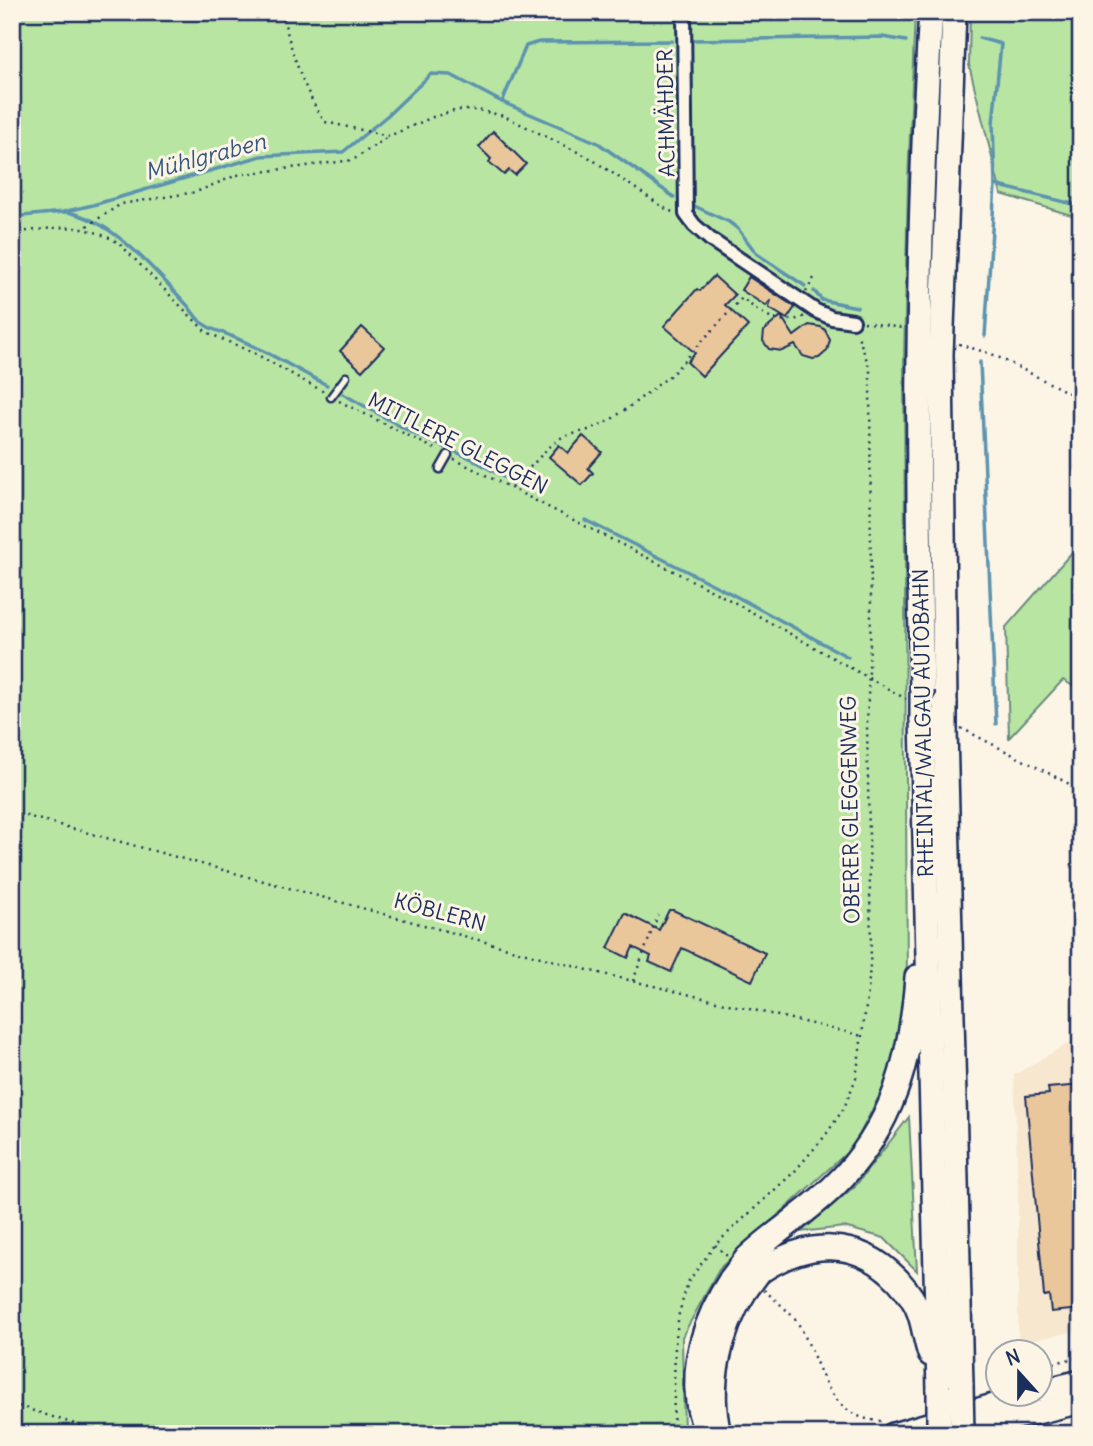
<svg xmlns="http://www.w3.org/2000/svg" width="1093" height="1446" font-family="Delius,sans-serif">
<rect width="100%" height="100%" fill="#fcf5e5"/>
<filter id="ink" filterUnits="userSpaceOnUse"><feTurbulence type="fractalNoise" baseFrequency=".0143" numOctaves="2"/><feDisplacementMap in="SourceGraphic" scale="14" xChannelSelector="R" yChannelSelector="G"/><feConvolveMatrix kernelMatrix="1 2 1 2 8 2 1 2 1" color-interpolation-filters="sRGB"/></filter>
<g filter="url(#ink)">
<path fill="#f7e7cf" d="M1081,1036V1330L1018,1343V1195L1014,1075Z"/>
<g fill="#b9e5a3" stroke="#6a8a80" stroke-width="2">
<path d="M12,12H915L908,182L904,359L907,996L889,1077L853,1147L720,1268L682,1337L684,1434H12Z"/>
<path d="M970,12H1081V218L1001,194L969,65Z"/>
<path d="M1081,542V691L1063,680L1009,738L1006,627Z"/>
<path d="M909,1117L917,1271L884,1238L844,1227L801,1232L856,1185Z"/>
</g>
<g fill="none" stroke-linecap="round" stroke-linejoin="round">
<g stroke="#5c93af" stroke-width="3.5">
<path d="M979,38L1001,44L993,123L995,185L985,336"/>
<path d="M694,40L883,37L906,41"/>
<path d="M502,102L598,143L674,197"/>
<path d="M995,185L1081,206"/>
<path d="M690,204L729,222L738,229L757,254L805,286"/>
<path d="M65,212C111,217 157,273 188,306C192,311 196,318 201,322C210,330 220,331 231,336C264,349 295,369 327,385"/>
<path d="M12,217L63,212L93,205L261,156L343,152L388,115L431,74L451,75L502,102L526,46L539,42L672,41"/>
<path d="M814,291L822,300L857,307"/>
<path d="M980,362L996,724"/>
<path d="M343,394L416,435L472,459L507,479"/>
<path d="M585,520L728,592L848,657"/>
</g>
</g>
<g fill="#eac79b" stroke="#1b2f5e" stroke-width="2">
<path d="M493,131L526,164L515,175L509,170L504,175L489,162L491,159L479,147Z"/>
<path d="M714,276L735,295L725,305L748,326L702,376L687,362L695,353L664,326L697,289L700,291Z"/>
<path d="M749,277L795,307L787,319L769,308L771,300L766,306L741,290Z"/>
<path d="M781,316L794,336L809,325L821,327L825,330L830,340L827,351L819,358L813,359L803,356L795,345L782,351L769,349L763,341L764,331Z"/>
<path d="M362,327L384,347L362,371L340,351Z"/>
<path d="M583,436L602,452L588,468L593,473L582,485L549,457L559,445L568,453Z"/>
<path d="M669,910H673L765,953L752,981L682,948L671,972L649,962L651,956L633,947L628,958L608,948L625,913L659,930Z"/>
<path d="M1081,1085V1309L1051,1312L1049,1295L1044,1296L1026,1096L1049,1094L1048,1088Z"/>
</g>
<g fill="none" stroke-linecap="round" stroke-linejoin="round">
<g stroke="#1b2f5e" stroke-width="11">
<g id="lane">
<path d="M331,397L346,377"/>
<path d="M440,469L448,455"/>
</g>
</g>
<g stroke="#1b2f5e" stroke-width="18">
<path id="street" d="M684,12L686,214L694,225L711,240L816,311L832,318L853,321"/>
</g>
<g stroke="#1b2f5e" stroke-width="26">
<g id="primary">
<path d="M1040,1391L1081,1381"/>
<path d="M893,1434L1031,1394"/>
<path d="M952,1434L1081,1402"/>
</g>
</g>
<g stroke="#1b2f5e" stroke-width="28">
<g id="highway">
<path d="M922,691C917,465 916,238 931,12"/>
<path d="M945,703L941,354L954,12"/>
<path d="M922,719L939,1391"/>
<path d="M945,730L961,1385"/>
<path d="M747,1258C774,1232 807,1213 834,1186C894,1128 911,1058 917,977"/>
<path d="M759,1272C806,1240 857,1237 898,1280C906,1289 915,1300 919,1312C924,1325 925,1340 930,1354"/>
<path d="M706,1434C704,1423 699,1413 698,1402C692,1357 707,1316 731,1279"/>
<path d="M719,1434C707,1386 719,1332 745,1291"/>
</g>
</g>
<g stroke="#1b2f5e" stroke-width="2.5" stroke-dasharray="2 5" stroke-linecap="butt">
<path d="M282,12C291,50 303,90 325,122L389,136L433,117L457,110H478L504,116L590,158L669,211L673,212"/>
<path d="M87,226L121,204L196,192L237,175L353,160L389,136"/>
<path d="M12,233C57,228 78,220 119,243L206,332L256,354L324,392"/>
<path d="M806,292L814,278"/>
<path d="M864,322L902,328"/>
<path d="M959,344L994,355L1081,399"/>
<path d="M339,401L439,451"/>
<path d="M454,459L732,601L906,699"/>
<path d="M511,488L547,449L562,437L588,430L609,421L633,404L672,374L742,298C761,314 780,328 805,316"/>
<path d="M961,728L1081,790"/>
<path d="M12,812L595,972L862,1036"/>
<path d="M633,981L658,915"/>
<path d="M715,1245L728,1257"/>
<path d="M764,1290C776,1301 791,1312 799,1325C822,1365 826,1419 882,1421"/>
<path d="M1040,1366L1081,1357"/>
<path d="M12,1404L106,1434"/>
<path d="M673,1434L675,1345L679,1313L688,1282L715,1245L795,1171L825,1136L844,1108L856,1078L868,992L871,950L867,725L871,615L870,369L857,333"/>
</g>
<use href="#lane" stroke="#fcf5e5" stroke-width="6"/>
<use href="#street" stroke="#fcf5e5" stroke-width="12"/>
<use href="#primary" stroke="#fcf5e5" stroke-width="21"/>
<use href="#highway" stroke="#fcf5e5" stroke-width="23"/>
<g stroke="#1b2f5e" stroke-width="28" stroke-linecap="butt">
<g id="highway-bridge">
<path d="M922,691V719"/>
<path d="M945,703V730"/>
<path d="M731,1279L747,1258"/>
<path d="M745,1291L759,1272"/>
<path d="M961,1385L962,1434"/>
<path d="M939,1391V1434"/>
</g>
</g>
<use href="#highway-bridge" stroke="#fcf5e5" stroke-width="23"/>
</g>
</g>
<g text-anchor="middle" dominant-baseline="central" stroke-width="6" stroke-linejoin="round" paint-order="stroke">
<g font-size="21" fill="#1b2f5e" stroke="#fcf5e5">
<text transform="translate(666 113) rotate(-91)">ACHMÄHDER</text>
<text transform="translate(458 443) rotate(27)">MITTLERE GLEGGEN</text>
<text transform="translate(923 723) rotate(-91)">RHEINTAL/WALGAU AUTOBAHN</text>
<text transform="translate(850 810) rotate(-91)">OBERER GLEGGENWEG</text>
<text transform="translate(440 912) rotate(15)">KÖBLERN</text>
</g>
<g font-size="23" font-style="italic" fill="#365880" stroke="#fcf5e5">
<text transform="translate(205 156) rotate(-15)">Mühlgraben</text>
</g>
</g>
<rect width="1093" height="1446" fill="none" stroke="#fcf5e5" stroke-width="42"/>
<rect x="21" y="21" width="1051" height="1404" fill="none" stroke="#1b2f5e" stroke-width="2.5" filter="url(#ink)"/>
<g transform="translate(1019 1373) rotate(339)"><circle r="33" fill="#fcf5e5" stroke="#a2a6af" stroke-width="2"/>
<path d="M0-5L12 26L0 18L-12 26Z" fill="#1b2f5e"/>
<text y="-10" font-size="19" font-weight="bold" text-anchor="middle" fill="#1b2f5e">N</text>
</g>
</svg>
